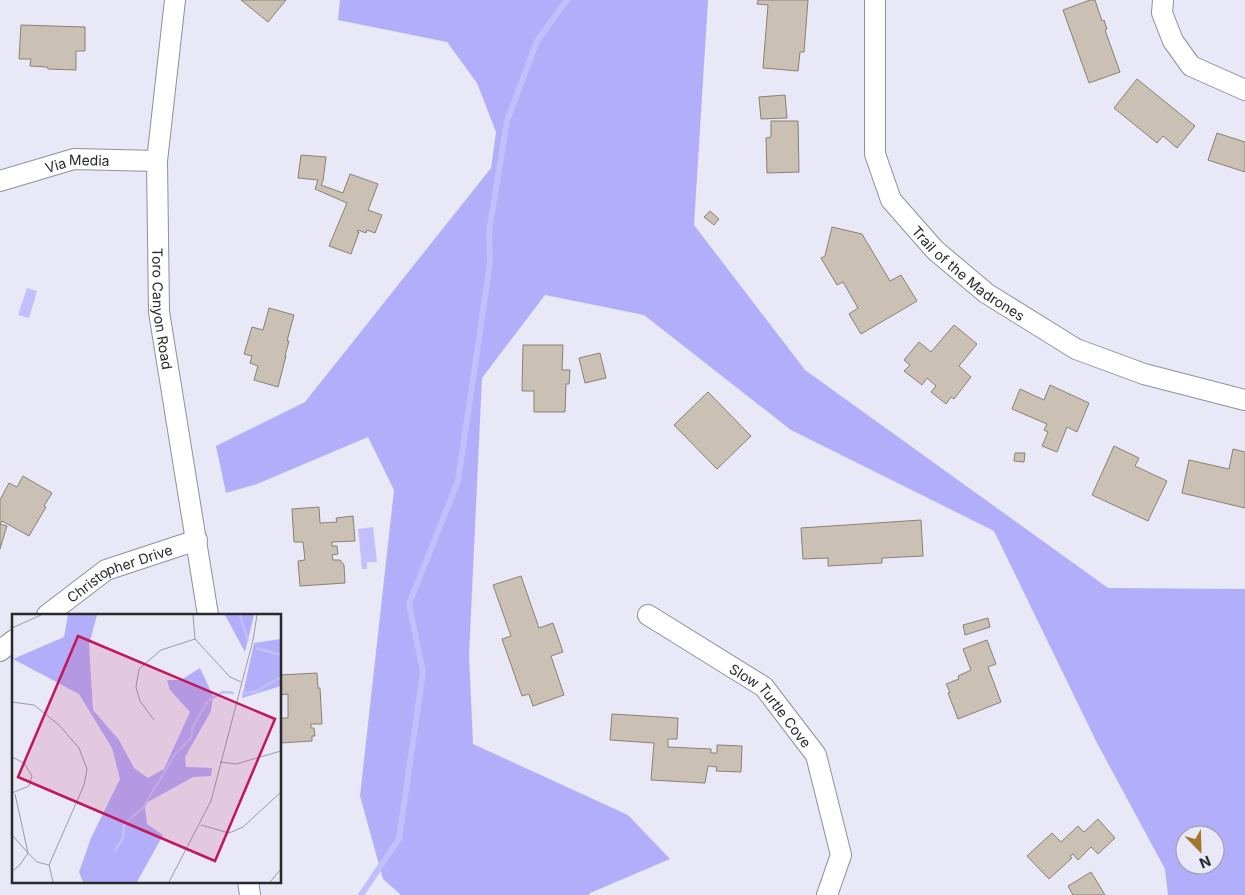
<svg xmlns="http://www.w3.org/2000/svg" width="1245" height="895" font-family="Inter,sans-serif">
<rect width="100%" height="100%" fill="#e8e8f6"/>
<path fill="#b2aef9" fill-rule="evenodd" d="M340,0H708L694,225L805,370L1108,588L1245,589V895H1168L1165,869L1097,743L994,531L791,430L644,315L545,295L482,378L469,655L473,744L628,815L670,859L590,893L589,895H401L383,879L360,796L394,490L368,437L257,484L226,493L216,446L305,402L491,168L496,132L477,83L447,42L338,20ZM1185,835H1215V865H1185Z"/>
<g fill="#c2bffc">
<path d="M27,288L37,291L29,318L18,315Z"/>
<path d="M373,527L377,562H367V569H362L358,529Z"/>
</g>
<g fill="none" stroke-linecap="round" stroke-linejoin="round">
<path stroke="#c2bffc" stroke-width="6" d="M361,895L399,839L423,672L409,604L458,481L490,263L489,231L507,121L537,41L567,0"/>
</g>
<g fill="#cac1b4" stroke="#898175">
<path d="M241,0H286L268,22Z"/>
<path d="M758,0H808L804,52H800L798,71L763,68L768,5L757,4Z"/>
<path d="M1090,0H1095L1102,21L1104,20L1107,29L1105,30L1120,72L1089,83L1063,10Z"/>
<path d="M21,25L85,27V51H76V70L48,69L47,67L30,66L31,59H19Z"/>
<path d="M1137,79L1195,126L1177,148L1163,136L1157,143L1114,108Z"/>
<path d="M785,95L787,118L761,119L759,97Z"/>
<path d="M771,121H798L799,172L767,173L766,138L771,137Z"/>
<path d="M1217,133L1245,142V172L1208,160Z"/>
<path d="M301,155L326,157L323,181L321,185L343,193L350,174L378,184L368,210L382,215L375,233L367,230L366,233L358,230L357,232H359L351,254L329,246L347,203L315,189L318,180L298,178Z"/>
<path d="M710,211L719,219L714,225L704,217Z"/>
<path d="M832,227L862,234L890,281L901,275L917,301L861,334L849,314L858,308L843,282L837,285L821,258L825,256Z"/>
<path d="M269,308L294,315L287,341H289L285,356H286L278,387L254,380L258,366L250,363L252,356L244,354L252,327L263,330Z"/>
<path d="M954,325L977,344L959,366L971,377L954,399L951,397L946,404L931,392L936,386L927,378L922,385L904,371L910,365L904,360L919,342L931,352Z"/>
<path d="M523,345H563L562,370H570L569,384H566L565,412H534V391H522Z"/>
<path d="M600,353L606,378L585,383L579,358Z"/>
<path d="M1050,385L1089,403L1077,432L1067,427L1057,452L1042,446L1048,432L1044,430L1047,424L1012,409L1020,389L1044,400Z"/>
<path d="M708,392L751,436L717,469L674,425Z"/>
<path d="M1114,446L1139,458L1135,466L1167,481L1148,521L1092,495Z"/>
<path d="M1233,449L1245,452V508L1182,493L1189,460L1229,469Z"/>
<path d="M1015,453H1025L1024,462L1014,461Z"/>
<path d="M23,476L52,493L44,506L46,507L29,536L2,521L0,524L7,526L0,549V500L9,483L17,487Z"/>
<path d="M319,507L320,523L337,522L336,518L353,516L355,541L332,542V546H337L338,554L332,555L333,560H340L344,565L345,583L300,586L298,561L305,560L303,542H294L292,509Z"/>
<path d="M921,520L923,556L882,558V563L828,566V558L803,559L801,528Z"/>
<path d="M521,576L539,628L553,623L563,652L551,656L564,695L533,706L529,694L522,696L502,639L511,636L493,585Z"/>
<path d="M988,618L990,627L965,635L963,625Z"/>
<path d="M987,640L996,664L988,667L1001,702L958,719L948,693L950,692L946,684L959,679L958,676L971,670L963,649Z"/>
<path d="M317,673L318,688H320L322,724H311V728H314L315,736H312V741L280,743V718H288V694L280,695V675Z"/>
<path d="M612,714L678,718L677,739H668V747L711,749V753H717V745L742,746L741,772L716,771L717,767L708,766L705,783L651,780L654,743L610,740Z"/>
<path d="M1098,819L1115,838L1098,854L1091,847L1078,860L1073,854L1070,856L1072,858L1049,879L1027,856L1052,833L1061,842L1078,826L1084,832Z"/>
<path d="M1091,872L1105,895H1073L1068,886Z"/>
</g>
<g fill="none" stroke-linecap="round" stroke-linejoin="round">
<g stroke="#90909d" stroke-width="22">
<g id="minor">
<path id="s1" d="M175,0L157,161L159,312L208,615"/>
<path id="s2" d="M875,0V154L891,200L935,250L986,293L1076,349L1144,374L1245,400"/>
<path d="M1163,0L1162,13L1173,41L1191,66L1245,90"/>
<path id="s3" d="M0,181L74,159L157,161"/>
<path id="s4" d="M47,615L106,570L197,540"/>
<path id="s5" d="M648,615L764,687L816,755L841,855L827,895"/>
<path d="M0,651L14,640"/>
<path d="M248,881L250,895"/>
</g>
</g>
<use href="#minor" stroke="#fff" stroke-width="20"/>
</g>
<g text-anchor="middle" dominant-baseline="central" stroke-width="5" stroke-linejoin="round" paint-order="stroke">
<g font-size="14" fill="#29282e" stroke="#e8e8f6">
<text stroke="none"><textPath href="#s3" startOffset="80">Via Media</textPath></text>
<text stroke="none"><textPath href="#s2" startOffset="310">Trail of the Madrones</textPath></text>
<text stroke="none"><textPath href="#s1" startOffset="310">Toro Canyon Road</textPath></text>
<text stroke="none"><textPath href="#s4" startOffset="85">Christopher Drive</textPath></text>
<text stroke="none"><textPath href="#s5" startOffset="154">Slow Turtle Cove</textPath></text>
</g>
</g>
<g transform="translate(12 614)">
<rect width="269" height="269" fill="#e8e8f6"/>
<path d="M56,1H85L77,31L81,96L107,126L122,154L136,164L152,155L178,98L158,76L155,66H169L188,54L201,82L199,97L173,143L174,153L200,154L199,162L181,163L136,188L133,193L135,210L151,221L125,268H71L67,258L79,224L108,165L100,134L67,80L1,45L52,23ZM213,1H242L233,38ZM269,25V72L230,84L242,29Z" fill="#b2aef9"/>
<path fill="none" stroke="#c2bffc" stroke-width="2.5" d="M228,1L236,27M244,34L269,41M230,80L245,77L269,63M102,238L111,224L112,210L131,194L163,140L179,124L181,112L196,87L211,78L222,79"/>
<path fill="none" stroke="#9c9ba6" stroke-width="1" d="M181,1L183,25L218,63L229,68M0,14L29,1M0,88L22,91L47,111L67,134L75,155L72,171L37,251L41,268M142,106L128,87L124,73L127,55L149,36L183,25M0,143L12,149L20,162L17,172L0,179M208,148L224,150L269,137M3,180L16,239L25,248L37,251M189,211L217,219L231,213L269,178M0,221L16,239L7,252L0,257M157,268L199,187L241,26L245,1M258,268L269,255"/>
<path fill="#c2185b" fill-opacity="0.15" stroke="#c2185b" stroke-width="2.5" d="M66,22L263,105L203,247L6,163Z"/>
<rect width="269" height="269" fill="none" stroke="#29282e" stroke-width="2.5"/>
</g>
<g transform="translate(1200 850) rotate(157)"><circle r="24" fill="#e8e8f6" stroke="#9c9ba6"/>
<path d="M0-4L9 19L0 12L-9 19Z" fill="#a37528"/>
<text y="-8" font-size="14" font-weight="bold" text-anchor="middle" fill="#29282e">N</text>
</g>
</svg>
